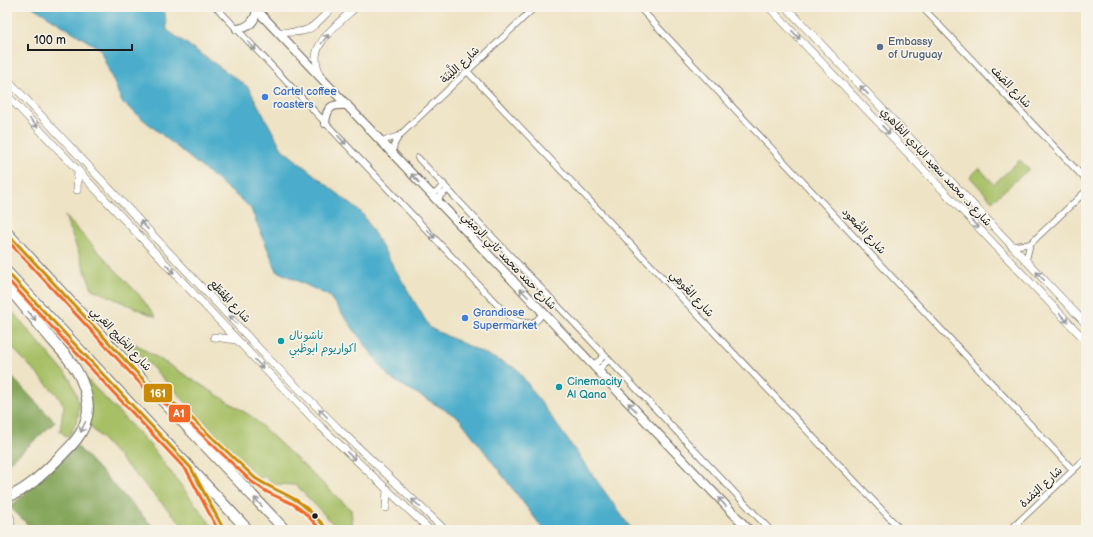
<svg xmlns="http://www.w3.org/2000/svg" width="1093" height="537" font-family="'Balsamiq Sans','Playpen Sans Arabic',sans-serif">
<rect width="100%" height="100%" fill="#f7f3e8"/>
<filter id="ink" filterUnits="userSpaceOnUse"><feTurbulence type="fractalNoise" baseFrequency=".025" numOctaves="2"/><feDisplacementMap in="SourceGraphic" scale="8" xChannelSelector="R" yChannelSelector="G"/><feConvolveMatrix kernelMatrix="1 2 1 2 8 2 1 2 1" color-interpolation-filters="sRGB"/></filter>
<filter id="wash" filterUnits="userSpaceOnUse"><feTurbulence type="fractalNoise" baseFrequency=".012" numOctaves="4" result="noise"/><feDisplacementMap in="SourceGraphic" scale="16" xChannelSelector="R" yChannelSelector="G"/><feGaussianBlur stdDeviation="0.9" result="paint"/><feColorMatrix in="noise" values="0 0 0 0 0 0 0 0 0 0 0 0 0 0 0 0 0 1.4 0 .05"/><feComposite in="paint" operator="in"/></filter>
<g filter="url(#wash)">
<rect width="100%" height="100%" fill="#eee3c5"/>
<g fill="#a7c066" stroke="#626e41">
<path d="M1020,160L1029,169L992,201L970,177L979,168L994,184Z"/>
<path d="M65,216L140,296L156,317L92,289Z"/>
<path d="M7,305L70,379C81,403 83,413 68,438L60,431L64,405L57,395L7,342Z"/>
<path d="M121,335L251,416L351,510L353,530H339L296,485L274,484L264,476L260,479Z"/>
<path d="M79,371L150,445L215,530H187L88,424Z"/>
</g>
<g fill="#85a65b" stroke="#50613c">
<path d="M7,372L55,422L7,465Z"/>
<path d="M77,446L156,530H33L10,507Z"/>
</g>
<path fill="#4cadcb" stroke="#346474" d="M33,7H164L167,30L248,87L282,149L362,213L430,328L517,369L632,530H544L459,418L390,378L329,296L277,271L250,207L122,102L100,49Z"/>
</g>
<g filter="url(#ink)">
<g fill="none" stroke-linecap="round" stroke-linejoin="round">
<g stroke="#666257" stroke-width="7">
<g id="minor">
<path d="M216,7L507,315C518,323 537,329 542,312"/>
<path d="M639,7L1073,470"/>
<path d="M922,7L1086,180"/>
<path d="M468,72L901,530"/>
<path d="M381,141L399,136"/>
<path d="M393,154L394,145L399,136L535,7"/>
<path d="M418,158L770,530"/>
<path d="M432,195L438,191L444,184"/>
<path d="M437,201L442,194L448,190"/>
<path d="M1011,246L1030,244"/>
<path d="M1026,261L1030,244L1086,191"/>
<path d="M592,365L599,361L604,355"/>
<path d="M598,371L603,365L609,360"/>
<path d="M1010,530L1086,458"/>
</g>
</g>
<g stroke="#666257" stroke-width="8">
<g id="tertiary">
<path d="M769,7L1086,341"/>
<path d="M786,7L1086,324"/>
<path d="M278,32C312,34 310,29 333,7"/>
<path d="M319,75C318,69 316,63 316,56C318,38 343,19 356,7"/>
<path d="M7,79L265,355L340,430L445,530"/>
<path d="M7,95L257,361L320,426L430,530"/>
<path d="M77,190L78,170"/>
<path d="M214,337L237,340"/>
<path d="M386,508L387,489"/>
<path d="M7,511L11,519L10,530"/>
</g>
</g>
<g stroke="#666257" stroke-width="10">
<g id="secondary">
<path d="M254,7L749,530"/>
<path d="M237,29C248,28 255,22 257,10"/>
<path d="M325,123C327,107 331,104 347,105"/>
</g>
</g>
<g stroke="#666257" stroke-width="12">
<g id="motorway">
<path d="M7,233L108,343L285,530"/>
<path d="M7,272L248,530"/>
<path d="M7,286C22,304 37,322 52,340C63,352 76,366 82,382C87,394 90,408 86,420C82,436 71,446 60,457C44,472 28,490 7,497"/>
</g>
</g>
<use href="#minor" stroke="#fff" stroke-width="5.5"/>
<use href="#tertiary" stroke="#fff" stroke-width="7"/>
<use href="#secondary" stroke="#fff" stroke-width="8"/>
<use href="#motorway" stroke="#fff" stroke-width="10"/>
<g stroke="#f7f3e8" stroke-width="6">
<g id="bus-1">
<path d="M7,233L153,390L181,408L255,478C268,487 283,492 296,500C309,508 318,520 328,530"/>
<path d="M7,272L191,468L224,530"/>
</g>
</g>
<g stroke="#f7f3e8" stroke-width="6">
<g id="bus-2">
<path d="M7,240L150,394L178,412L252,482L267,492L293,504L305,513L321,530"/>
<path d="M7,279L187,471L218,530"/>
</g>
</g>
<use href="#bus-1" stroke="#cb8a06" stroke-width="3"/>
<use href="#bus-2" stroke="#f26522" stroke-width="3"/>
</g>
<defs><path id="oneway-shaft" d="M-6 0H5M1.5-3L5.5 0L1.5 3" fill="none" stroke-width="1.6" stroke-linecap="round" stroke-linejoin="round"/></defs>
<g stroke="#999">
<use href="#oneway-shaft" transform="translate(796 35) rotate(47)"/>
<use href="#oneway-shaft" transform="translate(325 39) rotate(-51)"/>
<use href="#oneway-shaft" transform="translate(252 46) rotate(47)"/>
<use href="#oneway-shaft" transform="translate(864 90) rotate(-133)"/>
<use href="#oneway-shaft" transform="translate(34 123) rotate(47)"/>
<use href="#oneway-shaft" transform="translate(886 130) rotate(47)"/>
<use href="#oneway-shaft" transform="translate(342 140) rotate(47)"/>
<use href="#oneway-shaft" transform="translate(415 178) rotate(-133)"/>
<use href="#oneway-shaft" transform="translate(975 224) rotate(47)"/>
<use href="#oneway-shaft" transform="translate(144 225) rotate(-133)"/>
<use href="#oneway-shaft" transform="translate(431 234) rotate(47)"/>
<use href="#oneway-shaft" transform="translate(170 269) rotate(47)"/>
<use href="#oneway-shaft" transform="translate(1040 276) rotate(-134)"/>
<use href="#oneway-shaft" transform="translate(524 293) rotate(-134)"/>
<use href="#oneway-shaft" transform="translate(32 316) rotate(50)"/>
<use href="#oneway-shaft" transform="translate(1064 318) rotate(46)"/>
<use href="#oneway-shaft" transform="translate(233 320) rotate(-134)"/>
<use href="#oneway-shaft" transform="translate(259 364) rotate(46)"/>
<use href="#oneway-shaft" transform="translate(632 407) rotate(-134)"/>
<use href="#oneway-shaft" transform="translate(323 413) rotate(-135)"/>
<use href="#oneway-shaft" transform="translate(83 427) rotate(114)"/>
<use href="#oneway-shaft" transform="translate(351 456) rotate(44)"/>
<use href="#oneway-shaft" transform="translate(258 502) rotate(-133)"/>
<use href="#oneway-shaft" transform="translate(722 502) rotate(-133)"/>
<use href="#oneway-shaft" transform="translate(416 503) rotate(-137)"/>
</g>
</g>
<circle fill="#5c6f8a" stroke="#f7f3e8" stroke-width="1.5" cx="880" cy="47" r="4"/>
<g fill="#3f7fe0" stroke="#f7f3e8" stroke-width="1.5">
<circle cx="265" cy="97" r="4"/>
<circle cx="465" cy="318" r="4"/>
</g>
<g fill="#0f9aa8" stroke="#f7f3e8" stroke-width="1.5">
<circle cx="281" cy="341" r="4"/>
<circle cx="559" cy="387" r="4"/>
</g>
<circle fill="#1c1c1c" stroke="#f7f3e8" stroke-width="1.5" cx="315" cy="516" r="3.5"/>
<g text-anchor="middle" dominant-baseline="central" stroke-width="3.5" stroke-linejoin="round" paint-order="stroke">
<g font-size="11" fill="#4e5e75" stroke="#f7f3e8" text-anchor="start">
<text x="888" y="41">Embassy<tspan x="888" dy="13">of Uruguay</tspan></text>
</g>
<g font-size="11" fill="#1c1c1c" stroke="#f7f3e8">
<text transform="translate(460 65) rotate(-43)">شارع اللَّيْنَة</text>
<text transform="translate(1011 87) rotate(46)">شارع الصَف</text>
<text transform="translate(936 167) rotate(47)">شارع د. محمد سعيد البادي الظاهري</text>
<text transform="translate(864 231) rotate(47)">شارع الصُّعود</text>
<text transform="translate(509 261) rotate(46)">شارع حمد محمد ثاني الرميثي</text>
<text transform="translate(692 294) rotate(47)">شارع الغُوهي</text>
<text transform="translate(230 301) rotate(47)">شارع المَقطَع</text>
<text transform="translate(121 339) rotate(47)">شارع الخَلِيج العَربِي</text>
<text transform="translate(1041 487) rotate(-43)">شارع اليَمْدة</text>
</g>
<g font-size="11" fill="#366cbe" stroke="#f7f3e8" text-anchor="start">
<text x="273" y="91">Cartel coffee<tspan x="273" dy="13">roasters</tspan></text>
<text x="473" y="312">Grandiose<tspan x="473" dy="13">Supermarket</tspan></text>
</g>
<g font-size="11" fill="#0d838f" stroke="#f7f3e8" text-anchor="start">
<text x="289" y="335">ناشونال<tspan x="289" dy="13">اكواريوم ابوظبي</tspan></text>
<text x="567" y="381">Cinemacity<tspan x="567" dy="13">Al Qana</tspan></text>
</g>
</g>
<g stroke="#f7f3e8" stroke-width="1.5">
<rect x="143" y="383" width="30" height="20" rx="4" fill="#cb8a06"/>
<rect x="168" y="404" width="23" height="19" rx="4" fill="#f26522"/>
</g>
<g font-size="11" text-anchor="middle" font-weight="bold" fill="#fff">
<text x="158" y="397">161</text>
<text x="179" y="417">A1</text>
</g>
<rect width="1093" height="537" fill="none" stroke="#f7f3e8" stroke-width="24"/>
<path d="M28 44v6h104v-6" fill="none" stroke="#1c1c1c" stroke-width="2"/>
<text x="34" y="44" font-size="12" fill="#1c1c1c" stroke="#f7f3e8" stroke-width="3" paint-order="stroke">100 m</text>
</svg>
